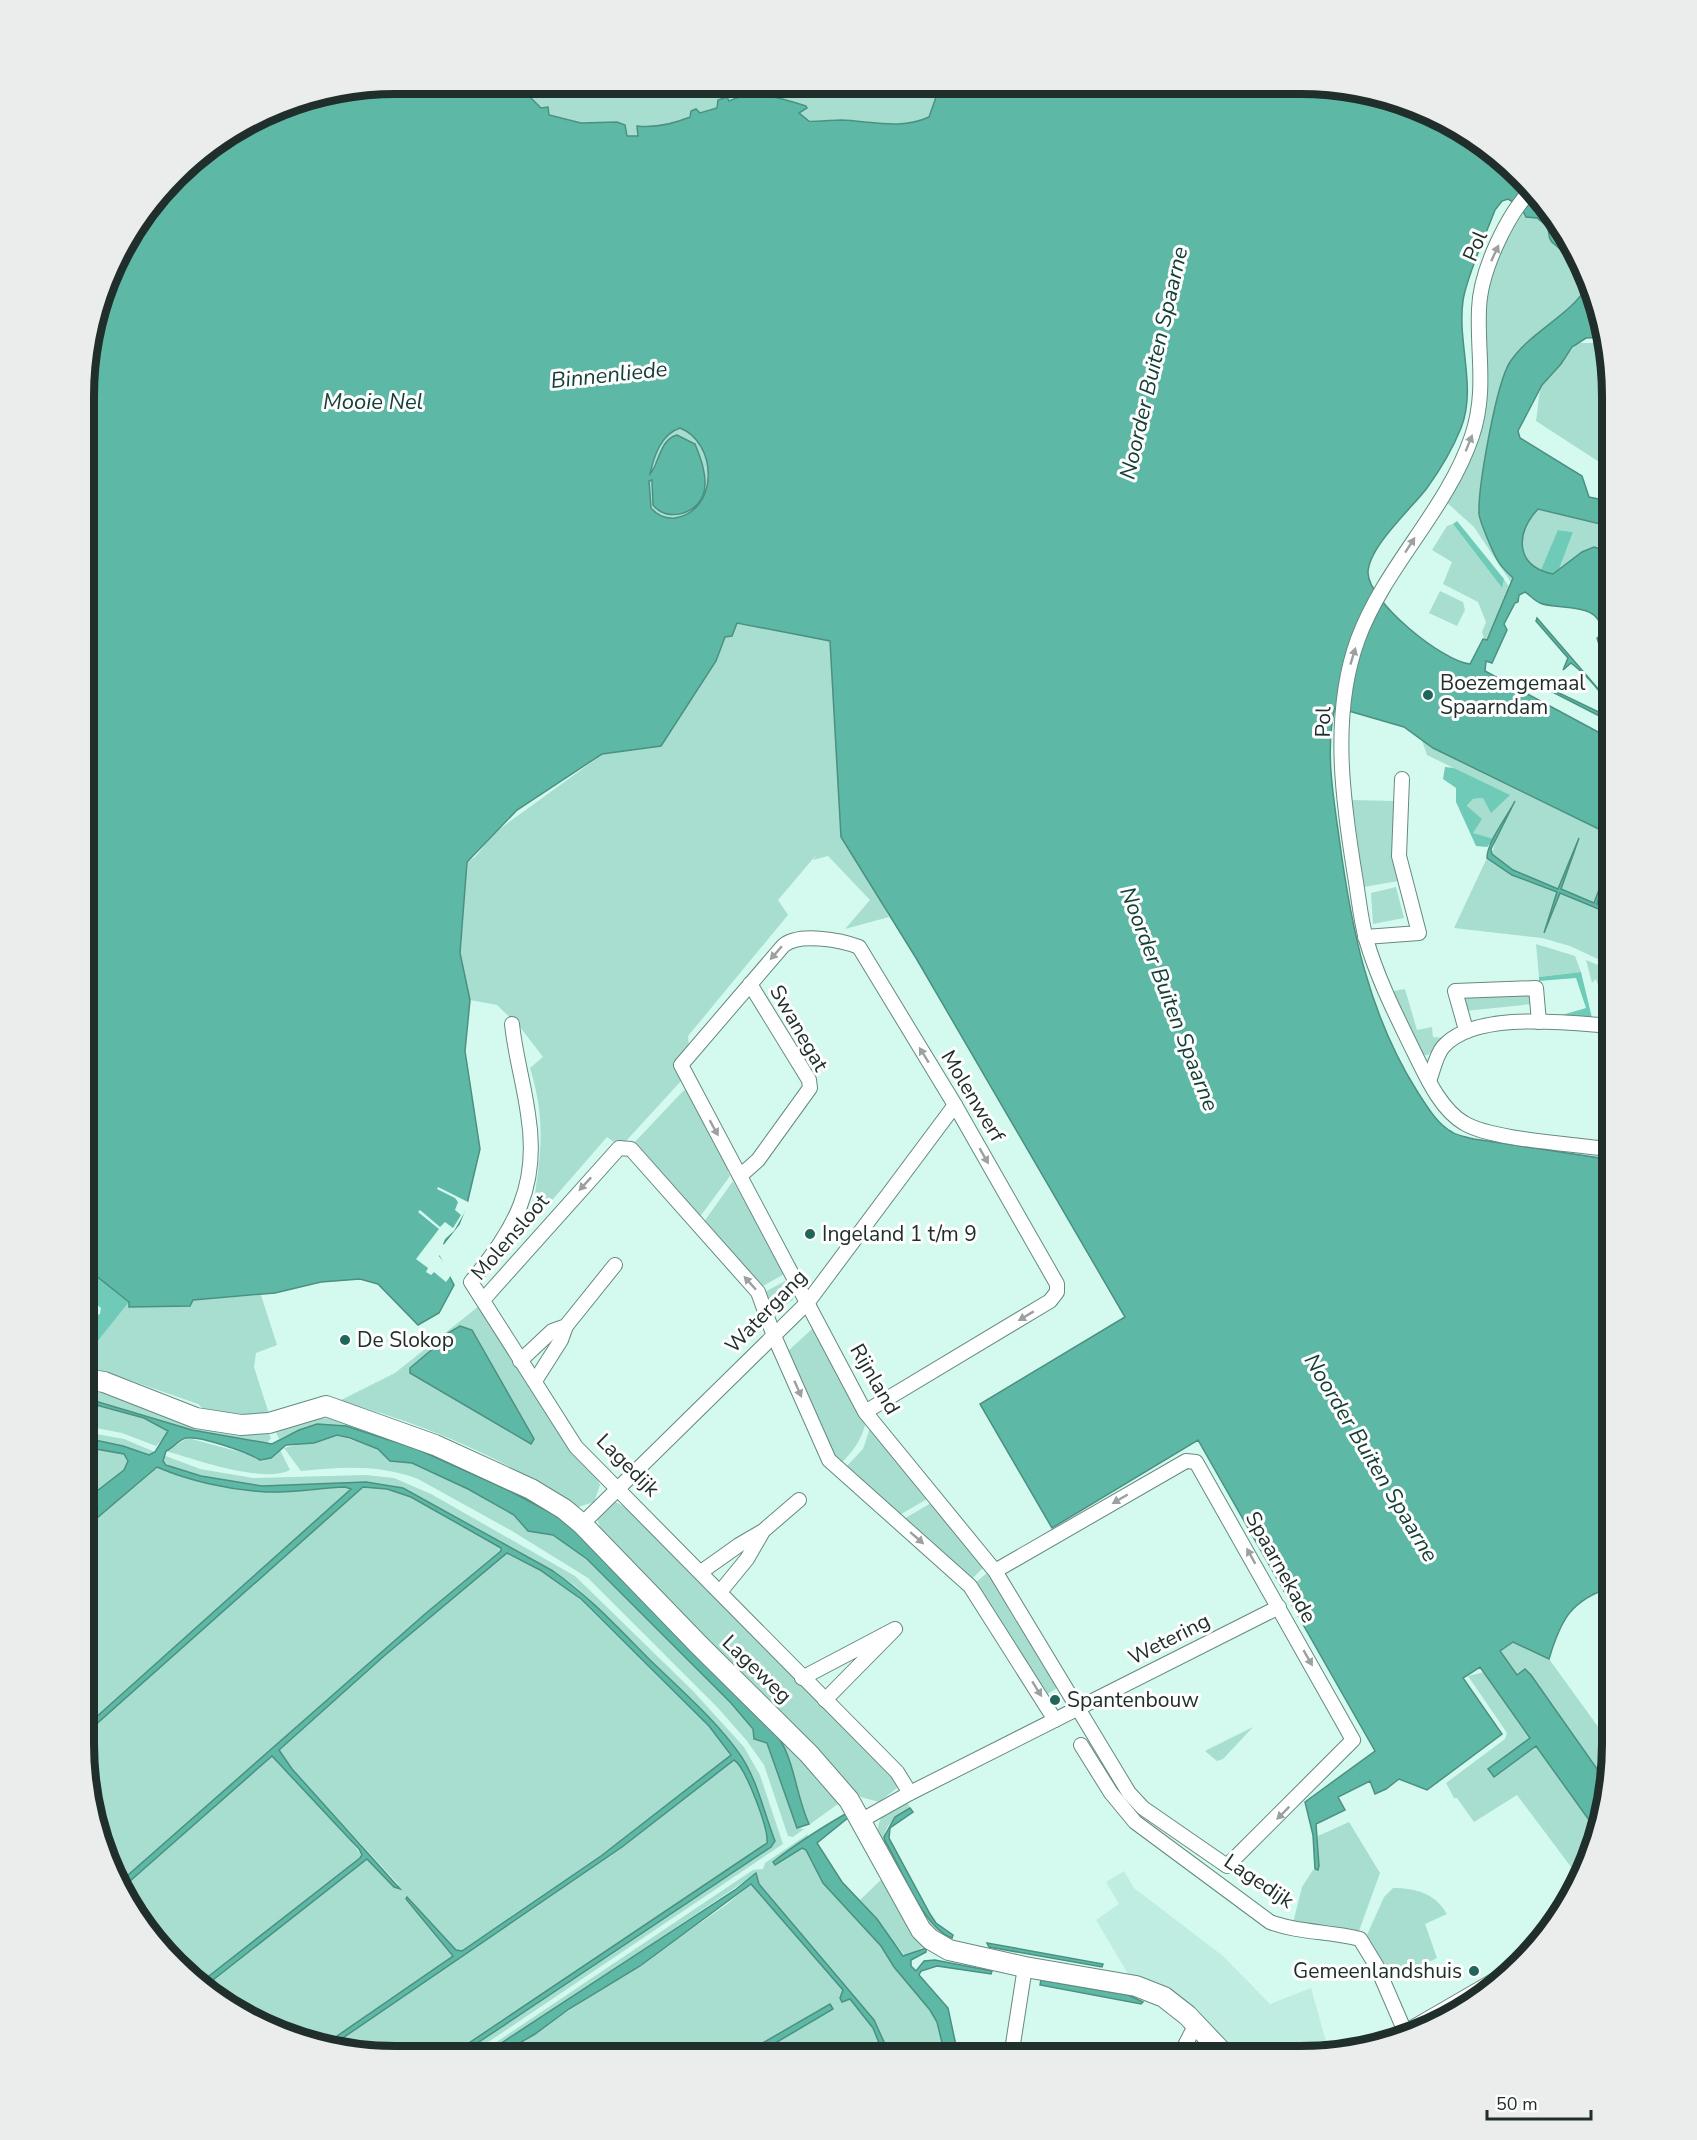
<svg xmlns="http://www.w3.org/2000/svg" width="1697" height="2140" font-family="'Nunito Sans',sans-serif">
<rect width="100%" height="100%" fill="#d4faf0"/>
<path fill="#bfede1" d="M1124,1871L1134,1888L1223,1956L1270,2004L1311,1988L1327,2045L1316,2055H1236L1177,1994L1155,1983L1130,1977L1096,1920L1119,1904L1106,1882Z"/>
<g fill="#a7ded0" fill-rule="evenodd">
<path d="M517,84L834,85L855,89L858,85L940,86L929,117C901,130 871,120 841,120C826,119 814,124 800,116L799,112L806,108C785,99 764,92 740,96C732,98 726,101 717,102V108L699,113L697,109C683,125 657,128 637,126L639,136H627L600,122L580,123L549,115Z"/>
<path d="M1522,207L1526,217L1537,218L1547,226L1548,236L1572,257L1588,285C1574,313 1529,332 1510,362C1496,384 1478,487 1479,514C1480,522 1493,553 1498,561C1501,567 1508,572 1513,578L1512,584L1474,527L1445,501L1471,454L1490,272Z"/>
<path d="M1578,343H1606L1613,396V471L1536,421C1538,410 1538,398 1541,387C1543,383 1574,346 1578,343Z"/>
<path d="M680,428C718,443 719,511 675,518C666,519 657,515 651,508L649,480H652L653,505L660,512L680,514L705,487L703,473L655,463L650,475C654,456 661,435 680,428Z"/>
<path d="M1538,509L1613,527V560L1582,552L1558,572L1573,532L1559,530L1540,572C1515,553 1519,530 1538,509Z"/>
<path d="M1453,524L1501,587L1504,579L1510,588L1485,642L1482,632L1486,622L1478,602L1443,584L1452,562L1432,550L1447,526Z"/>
<path d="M1440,591L1463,602L1465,610L1457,626L1429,613Z"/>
<path d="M737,623L830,641L841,837L849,845L889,917L845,929L870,900L828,856L813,860L817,854L778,900L788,915L688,1036L689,1048L675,1067L681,1081L626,1141L614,1142L607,1137L547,1206L534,1202C541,1151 546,1120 530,1068L543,1057L520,1027L497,1005L470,1000L460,954L467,862L475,857L494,833L603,754L661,746L716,661L725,637Z"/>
<path d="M1421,738L1433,748L1613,836V853L1595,904L1561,889L1579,838L1558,889L1513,870L1492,854L1498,832L1494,839L1472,833L1467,807L1473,799L1509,795L1427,755Z"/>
<path d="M1352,800L1395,801L1392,855L1398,881L1364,887Z"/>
<path d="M1487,858L1512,875L1558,892L1544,932L1560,892L1613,915V966L1570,946L1542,938L1454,928Z"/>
<path d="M1613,860V911L1596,904Z"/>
<path d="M1396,887L1404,918L1373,924L1371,893Z"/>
<path d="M1536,944L1575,956L1581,972L1539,977Z"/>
<path d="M1586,960L1613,971V1018L1601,1017L1606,1014L1596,979L1592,983Z"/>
<path d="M1405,989L1417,1030L1432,1027L1433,1037L1445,1038L1428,1055H1423L1393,991Z"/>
<path d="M1530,992L1532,1004L1465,1011L1461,995Z"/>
<path d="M686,1088L730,1164L728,1172L730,1176L699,1218L633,1144Z"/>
<path d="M733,1181L786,1273L761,1287L703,1223Z"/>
<path d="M789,1279L794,1288L793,1300L782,1307L773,1306L763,1293Z"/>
<path d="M261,1295L277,1345L256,1353L254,1367L270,1417L209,1414L198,1404L112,1374L85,1368V1357L129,1302V1307L189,1306L193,1300Z"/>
<path d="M479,1306L596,1476L600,1485L594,1502L578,1507C506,1459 423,1423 339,1401L395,1373ZM472,1330L534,1439L410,1368L453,1332Z"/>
<path d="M813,1328L857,1411L866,1422C861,1441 853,1452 839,1465L833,1460L787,1352Z"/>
<path d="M85,1386L268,1432L271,1438L267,1443L192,1430L85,1398Z"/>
<path d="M85,1402L144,1418L166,1428L168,1433L156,1446L122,1433L85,1426Z"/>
<path d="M329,1418L384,1429L520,1488L549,1504L616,1565L800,1752L842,1801L809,1825C796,1796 795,1762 779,1738L606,1560L555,1515L509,1491L378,1434L326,1424L299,1430L279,1439L275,1430L299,1421Z"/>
<path d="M870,1428L927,1499L898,1516L843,1470L863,1449Z"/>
<path d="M85,1432L124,1439L155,1452L149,1455L123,1446L85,1438Z"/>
<path d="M337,1435L378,1449L389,1460L412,1463L468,1489L514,1515L528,1531L553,1535L587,1559L731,1703L760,1739L767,1743L797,1828L804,1829L793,1837L788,1836L764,1765L747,1741L718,1708L588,1578L512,1531L418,1479C379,1464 341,1467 301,1471L284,1448Z"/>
<path d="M188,1438L251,1455L260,1460L280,1450L290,1470C263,1484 194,1459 166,1451Z"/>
<path d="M85,1447L124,1454L128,1461L124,1470L84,1501Z"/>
<path d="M163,1455L200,1469L253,1478L366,1475L394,1478L431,1494L575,1576L693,1691L744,1747L760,1775L783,1844L469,2055H459L771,1847L775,1841L756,1785L741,1756L705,1715L608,1617L575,1586L553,1571L403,1488L366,1482L262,1486L201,1476L175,1469L163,1461Z"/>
<path d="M157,1467C194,1483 240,1492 280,1492C302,1492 323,1488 345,1487L350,1488L351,1491L84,1728V1529Z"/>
<path d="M363,1487C412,1486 455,1524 497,1544L501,1551L425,1614L119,1883L95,1825L84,1735Z"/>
<path d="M614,1501L630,1510L901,1785L879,1802L861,1797L840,1777L602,1534L597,1518Z"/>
<path d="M931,1503L983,1568L972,1579L902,1520Z"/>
<path d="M507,1553L521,1558L567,1587L709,1726L728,1749L730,1757L601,1856L462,1951L456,1950L406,1899L453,1956L324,2045C281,2037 236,2015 204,1987L363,1861L368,1859L398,1890V1884L292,1769L279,1750L384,1656Z"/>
<path d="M987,1573L1057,1688L1046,1695L975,1583Z"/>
<path d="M1513,1642L1549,1659L1612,1746L1609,1786L1531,1676L1517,1675L1500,1651Z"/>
<path d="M1484,1672L1531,1738L1488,1769L1494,1777L1536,1746L1599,1834L1580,1879L1517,1795L1474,1822L1457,1798H1454L1446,1783L1505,1739L1507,1733L1468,1676Z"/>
<path d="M1253,1727L1223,1759L1217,1761L1205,1751Z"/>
<path d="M272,1756L341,1828L362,1856L200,1983C169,1956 137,1927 121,1889Z"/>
<path d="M734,1760C746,1766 769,1829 767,1843L451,2055H375L331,2046L622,1847Z"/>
<path d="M907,1802L910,1808C899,1815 882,1825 885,1841C899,1866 926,1929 952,1938L950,1941L934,1933L878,1833C877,1813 891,1810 907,1802Z"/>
<path d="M1349,1822L1380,1873L1359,1931L1328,1925L1293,1923L1302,1887L1313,1870H1318V1836Z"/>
<path d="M808,1834L807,1839L773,1862L775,1865L802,1848L806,1849L823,1883L881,1946L892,1964L930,2010L937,2022L945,2055H890L874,2020L759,1884L757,1873L517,2034L483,2055H477L753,1870L763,1869L765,1863Z"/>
<path d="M885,1876L926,1945L906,1957L860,1900Z"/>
<path d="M751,1884L843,1990L841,2002L850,1999L873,2028L884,2055H755L833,2009L830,2004L742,2055H499L634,1969L726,1905Z"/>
<path d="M1393,1888C1416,1888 1436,1894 1447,1914L1425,1924L1437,1958L1393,1980L1367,1935L1384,1897Z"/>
</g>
<g fill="#6fcbb7">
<path d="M1457,521L1504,579L1502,588L1453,524Z"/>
<path d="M1558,530L1573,532L1558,572L1553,574L1540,572Z"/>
<path d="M1445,767L1454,768L1510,795L1491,813L1483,798L1473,799L1467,806L1482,819L1473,833L1494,839L1487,847L1476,846L1456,802V788L1443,779Z"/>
<path d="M1581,972L1593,1022L1564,1021L1562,1015L1586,1008L1576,978L1539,981V977Z"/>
<path d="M85,1267L129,1302L85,1357V1319L100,1314L101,1308L85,1295Z"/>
</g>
<g fill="#5db9a5" stroke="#4b9080" stroke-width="1.5" fill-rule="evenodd">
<path d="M396,84H517L541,108L548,107L549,115L581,123L617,122L625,125L627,136H638L637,126C655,128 673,124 690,117L691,111L696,109L700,113L717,108L718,100L727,97L729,101C753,89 781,98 806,106L807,108L799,113L809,121C820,122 831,120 841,120C871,121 901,130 929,117L940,86L1342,87L1420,108L1475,137L1515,172C1517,188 1521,198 1538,200L1542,212C1547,215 1554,218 1558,222C1578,242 1601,308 1605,337L1586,338L1572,347L1561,364L1542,385L1518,431L1520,438L1582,476L1589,497L1613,502V527L1538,509C1515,534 1515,566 1553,574L1582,552L1594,547L1607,551L1613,557V585L1606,608L1607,620L1613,629V689L1597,638L1601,635C1605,600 1557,611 1540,603C1535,601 1530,595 1525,592L1519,595L1518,602L1515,603L1504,624L1507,630L1492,663L1486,661L1485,671L1613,740V836L1433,748L1404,727L1335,707C1325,749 1333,795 1339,837C1351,927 1368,1013 1417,1091C1426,1105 1437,1124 1452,1132C1458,1136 1467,1137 1474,1139L1613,1160L1612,1587C1571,1600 1561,1619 1549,1659L1513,1642L1500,1651L1517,1675L1525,1669L1531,1675L1609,1786L1599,1834L1536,1746L1494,1777L1488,1769L1530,1738L1480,1667L1463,1678L1502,1734L1427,1790L1399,1779L1386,1789L1375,1794L1370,1781L1338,1797L1345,1810L1316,1824L1319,1866L1318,1870L1315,1869L1313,1835L1305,1802L1375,1751L1198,1440L1052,1528L980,1404L1125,1317L916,958L841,837L830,641L737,623L732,636L725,637L716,661L661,746L602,754L517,810L467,862L460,953L470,1000L465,1051L480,1149L467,1204L459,1224L437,1252L454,1285L439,1313L418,1325L378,1284L360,1279L321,1282L275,1293L193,1300L190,1306L129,1307V1302L85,1267L87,355L126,240L191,161L295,101ZM1508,199L1521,207L1526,217L1537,218L1547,226C1550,232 1547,238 1553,243C1568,256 1581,266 1587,285C1575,313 1529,332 1510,362C1496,384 1478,487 1479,514C1480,522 1493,553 1498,561C1501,567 1508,573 1513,578L1487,640L1483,639L1470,664C1442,661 1369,602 1368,573C1368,547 1413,507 1427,488C1440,470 1453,448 1461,428C1477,388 1457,342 1463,301C1466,278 1486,234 1495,210L1502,201ZM680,428C718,443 719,511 675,518C666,519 657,515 651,508L649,481L652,480L653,505C666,522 696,515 703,495C709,480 701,458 695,444L677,435C660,439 659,464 650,474C654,456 661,434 680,428Z"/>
<path d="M1537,618L1607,699L1612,720L1609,721L1537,684L1551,687L1558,680L1561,682L1556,690L1559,693L1611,718C1611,699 1585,674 1571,663L1563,670L1568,658L1536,621Z"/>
<path d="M1515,801L1491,849L1492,854L1513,870L1558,889L1579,838L1561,889L1594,903L1613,853L1597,904L1613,911V915L1560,893L1544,933L1557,892L1512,875L1487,858C1487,842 1507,817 1515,801Z"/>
<path d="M460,1326L472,1330L534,1439L531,1444L410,1373V1368L449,1335L448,1333Z"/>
<path d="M85,1398L192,1430L272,1444L299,1430L317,1424L346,1426L417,1449L510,1491L555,1515L577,1533L779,1738C795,1763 796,1796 809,1824L797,1828L767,1743L754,1739L753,1729L731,1703L587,1559L553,1535L528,1531L514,1515L468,1489L412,1463L390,1461L378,1449L350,1438L337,1435L314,1443L286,1445L271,1458L260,1460C247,1452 201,1436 186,1438C178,1440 173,1448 166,1451L163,1461L166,1465L201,1476L262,1486L366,1482L403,1488L553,1571C590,1597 619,1629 650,1660C681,1690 717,1721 741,1756C758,1782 764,1813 775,1841L771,1847L479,2042L459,2055H451L767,1843C769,1829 745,1766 734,1760L622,1847L331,2046L324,2045L453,1956L406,1899L407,1897L456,1950L462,1951L601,1856L731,1755L709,1726L581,1599L540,1570L507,1553L384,1656L279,1750L292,1769L400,1889L394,1887L367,1859L204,1987L200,1983L360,1858L362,1855L359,1849L272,1756L121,1889L119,1883L425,1614L501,1551V1548L411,1497L387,1489L363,1487L84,1735V1728L351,1489L345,1487C319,1488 292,1493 266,1492C230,1490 189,1481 157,1467L84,1529V1501L124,1470L128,1461L124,1454L85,1447V1438L123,1446L149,1455L155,1452L168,1431L144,1418L85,1402Z"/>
<path d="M910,1808L913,1812L890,1828L889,1838L930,1914L936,1923L953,1935L952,1938C923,1928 901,1867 885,1841L884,1837L895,1817Z"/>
<path d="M847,1813L849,1817L817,1843L842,1882L877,1919L903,1956L926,1948V1952L911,1960V1966L916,1971L924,1961L935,1960L992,1971L991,1974L937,1966L921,1971L919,1975L948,2008L958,2055H945L937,2022L930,2010L894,1967L881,1946L823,1883L806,1850L802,1848L775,1865L773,1862C797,1843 821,1828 847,1813Z"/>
<path d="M756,1873L759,1884L874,2020L890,2055H884L873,2028L850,1999L842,2002L840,1998L843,1990L751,1884L640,1966L569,2009L535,2034L499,2055H483L735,1890Z"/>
<path d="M987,1943L1103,1964L1102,1967L989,1947Z"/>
<path d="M1041,1980L1128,1995L1143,2002L1141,2004L1040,1985Z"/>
<path d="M830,2004L833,2009L755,2055H742Z"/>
</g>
<path fill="#d4faf0" d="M438,1187L470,1203L454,1231L445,1239L443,1244L446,1247L439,1256L452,1274L446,1282L434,1272L431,1275L426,1272L428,1268L416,1259L439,1229L418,1212L420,1210L440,1227L445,1222L453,1228L461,1215L455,1210L458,1202L455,1198L437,1189Z"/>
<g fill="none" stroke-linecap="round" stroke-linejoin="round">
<g stroke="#668980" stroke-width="16">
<g id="street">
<path d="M1533,188C1507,214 1480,272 1479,309C1477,354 1487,391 1472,436C1447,510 1385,566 1358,639C1330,715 1343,804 1356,882C1359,901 1361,921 1366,939C1378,980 1396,1015 1414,1052C1426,1076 1440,1109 1464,1123C1491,1140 1577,1144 1613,1150"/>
<path d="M1365,937L1419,933L1399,856L1402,779"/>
<path d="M512,1024C515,1054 524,1084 528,1114C540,1186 515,1228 471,1282L576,1447L897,1772L910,1793"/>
<path d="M1466,1030L1455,991L1536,988L1539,1022"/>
<path d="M1429,1081C1433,1071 1436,1055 1443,1047C1475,1010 1569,1023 1613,1026"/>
<path d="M740,1176L758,1160L810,1088L809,1080L750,984"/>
<path d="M483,1300L619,1148L631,1149L758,1292L774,1336L829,1460L970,1586L1055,1720"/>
<path d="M520,1361L552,1331L566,1326L615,1265"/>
<path d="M535,1381L561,1340L566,1326"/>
<path d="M865,1412L1050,1301L1057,1292V1284L955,1105L859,947C841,940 798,932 783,946L681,1065L865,1412L995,1571L1129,1793L1143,1808L1227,1866L1353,1740L1196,1462L1186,1461L995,1571"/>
<path d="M582,1524L808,1302L955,1105"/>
<path d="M701,1572L739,1545L763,1531L799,1500"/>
<path d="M720,1592L747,1559L762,1533"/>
<path d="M802,1678L895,1629L825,1700"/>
<path d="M1081,1745L1111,1793L1135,1822L1270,1922C1299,1933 1330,1931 1360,1939L1377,1967L1406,2034"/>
<path d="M862,1820L910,1793L1279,1607"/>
<path d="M1016,2055L1013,2044L1025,1967"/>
<path d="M1180,2055L1196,2024"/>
</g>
</g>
<g stroke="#668980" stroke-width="22">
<g id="secondary">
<path d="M85,1379L104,1382L196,1418L241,1425L269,1423L326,1406L435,1445L531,1489L564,1509L582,1524L699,1645L809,1754L849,1800L921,1930L930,1939L949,1950L1025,1967L1136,1986L1164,1997L1187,2015L1225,2055"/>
<path d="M1404,2036L1506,1977"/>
</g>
</g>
<use href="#street" stroke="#fff" stroke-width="14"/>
<use href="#secondary" stroke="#fff" stroke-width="20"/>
</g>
<defs><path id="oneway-solid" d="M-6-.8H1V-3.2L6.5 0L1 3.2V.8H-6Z" transform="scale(1.5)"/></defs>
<g fill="#9ba1a0">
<use href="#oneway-solid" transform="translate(1495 253) rotate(-65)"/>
<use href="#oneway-solid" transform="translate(1469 443) rotate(-68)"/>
<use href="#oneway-solid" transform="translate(1410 545) rotate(-57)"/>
<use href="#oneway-solid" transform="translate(1353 656) rotate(-73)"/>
<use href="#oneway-solid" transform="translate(776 953) rotate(131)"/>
<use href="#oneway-solid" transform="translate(924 1055) rotate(-122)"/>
<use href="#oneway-solid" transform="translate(714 1128) rotate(61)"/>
<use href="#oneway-solid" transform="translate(984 1156) rotate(60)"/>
<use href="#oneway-solid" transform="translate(585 1184) rotate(133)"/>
<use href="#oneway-solid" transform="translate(750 1283) rotate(-132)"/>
<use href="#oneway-solid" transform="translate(1026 1316) rotate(149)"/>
<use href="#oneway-solid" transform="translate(798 1389) rotate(66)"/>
<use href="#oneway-solid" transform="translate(1120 1499) rotate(150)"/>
<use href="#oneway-solid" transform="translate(917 1538) rotate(41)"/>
<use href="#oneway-solid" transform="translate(1251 1556) rotate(-119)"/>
<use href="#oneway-solid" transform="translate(1308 1658) rotate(60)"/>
<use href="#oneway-solid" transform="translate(1037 1689) rotate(58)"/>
<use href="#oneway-solid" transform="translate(1283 1813) rotate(135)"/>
</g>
<g fill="#206658" stroke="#fdfefd" stroke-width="2">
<circle cx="1428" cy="695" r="6"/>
<circle cx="810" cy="1234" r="6"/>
<circle cx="345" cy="1340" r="6"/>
<circle cx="1055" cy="1700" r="6"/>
<circle cx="1474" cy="1971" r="6"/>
</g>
<g text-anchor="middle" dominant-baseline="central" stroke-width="6" stroke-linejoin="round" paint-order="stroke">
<g font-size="21" fill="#202f2b" stroke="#fdfefd">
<text transform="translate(1475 246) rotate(-66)">Pol</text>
<text transform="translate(1323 722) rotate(-89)">Pol</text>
<text transform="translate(799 1028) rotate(60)">Swanegat</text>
<text transform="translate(973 1096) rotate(59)">Molenwerf</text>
<text transform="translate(510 1237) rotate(-49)">Molensloot</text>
<text transform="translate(766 1311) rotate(-46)">Watergang</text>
<text transform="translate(875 1379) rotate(60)">Rijnland</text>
<text transform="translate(628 1465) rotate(45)">Lagedijk</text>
<text transform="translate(1281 1567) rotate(61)">Spaarnekade</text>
<text transform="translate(1169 1639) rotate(-27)">Wetering</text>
<text transform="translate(757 1669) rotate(44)">Lageweg</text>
<text transform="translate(1259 1881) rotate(34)">Lagedijk</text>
</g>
<g font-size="21" fill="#202f2b" stroke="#fdfefd" text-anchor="start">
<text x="1440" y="683">Boezemgemaal<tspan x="1440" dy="24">Spaarndam</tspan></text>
<text x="822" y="1234">Ingeland 1 t/m 9</text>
<text x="357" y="1340">De Slokop</text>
<text x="1067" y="1700">Spantenbouw</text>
<text x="1462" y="1971" text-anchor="end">Gemeenlandshuis</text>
</g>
<g font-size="22" font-style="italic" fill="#154037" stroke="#fdfefd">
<text transform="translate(1154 363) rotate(-77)">Noorder Buiten Spaarne</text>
<text transform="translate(609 375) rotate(-6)">Binnenliede</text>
<text x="373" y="402">Mooie Nel</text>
<text transform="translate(1169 999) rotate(69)">Noorder Buiten Spaarne</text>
<text transform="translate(1371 1458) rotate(59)">Noorder Buiten Spaarne</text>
</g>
</g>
<path d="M0 0H1697V2140H0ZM396 94H1300A302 302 0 0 1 1602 396V1744A302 302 0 0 1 1300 2046H396A302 302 0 0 1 94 1744V396A302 302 0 0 1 396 94Z" fill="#ebedec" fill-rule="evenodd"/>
<path fill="none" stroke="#202f2b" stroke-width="8" d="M396 94H1300A302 302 0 0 1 1602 396V1744A302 302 0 0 1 1300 2046H396A302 302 0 0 1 94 1744V396A302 302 0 0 1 396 94Z"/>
<path d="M1487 2110v9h104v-9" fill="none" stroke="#202f2b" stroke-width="3"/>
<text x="1496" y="2110" font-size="18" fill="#202f2b" stroke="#fdfefd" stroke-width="4.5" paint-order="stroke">50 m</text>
</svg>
